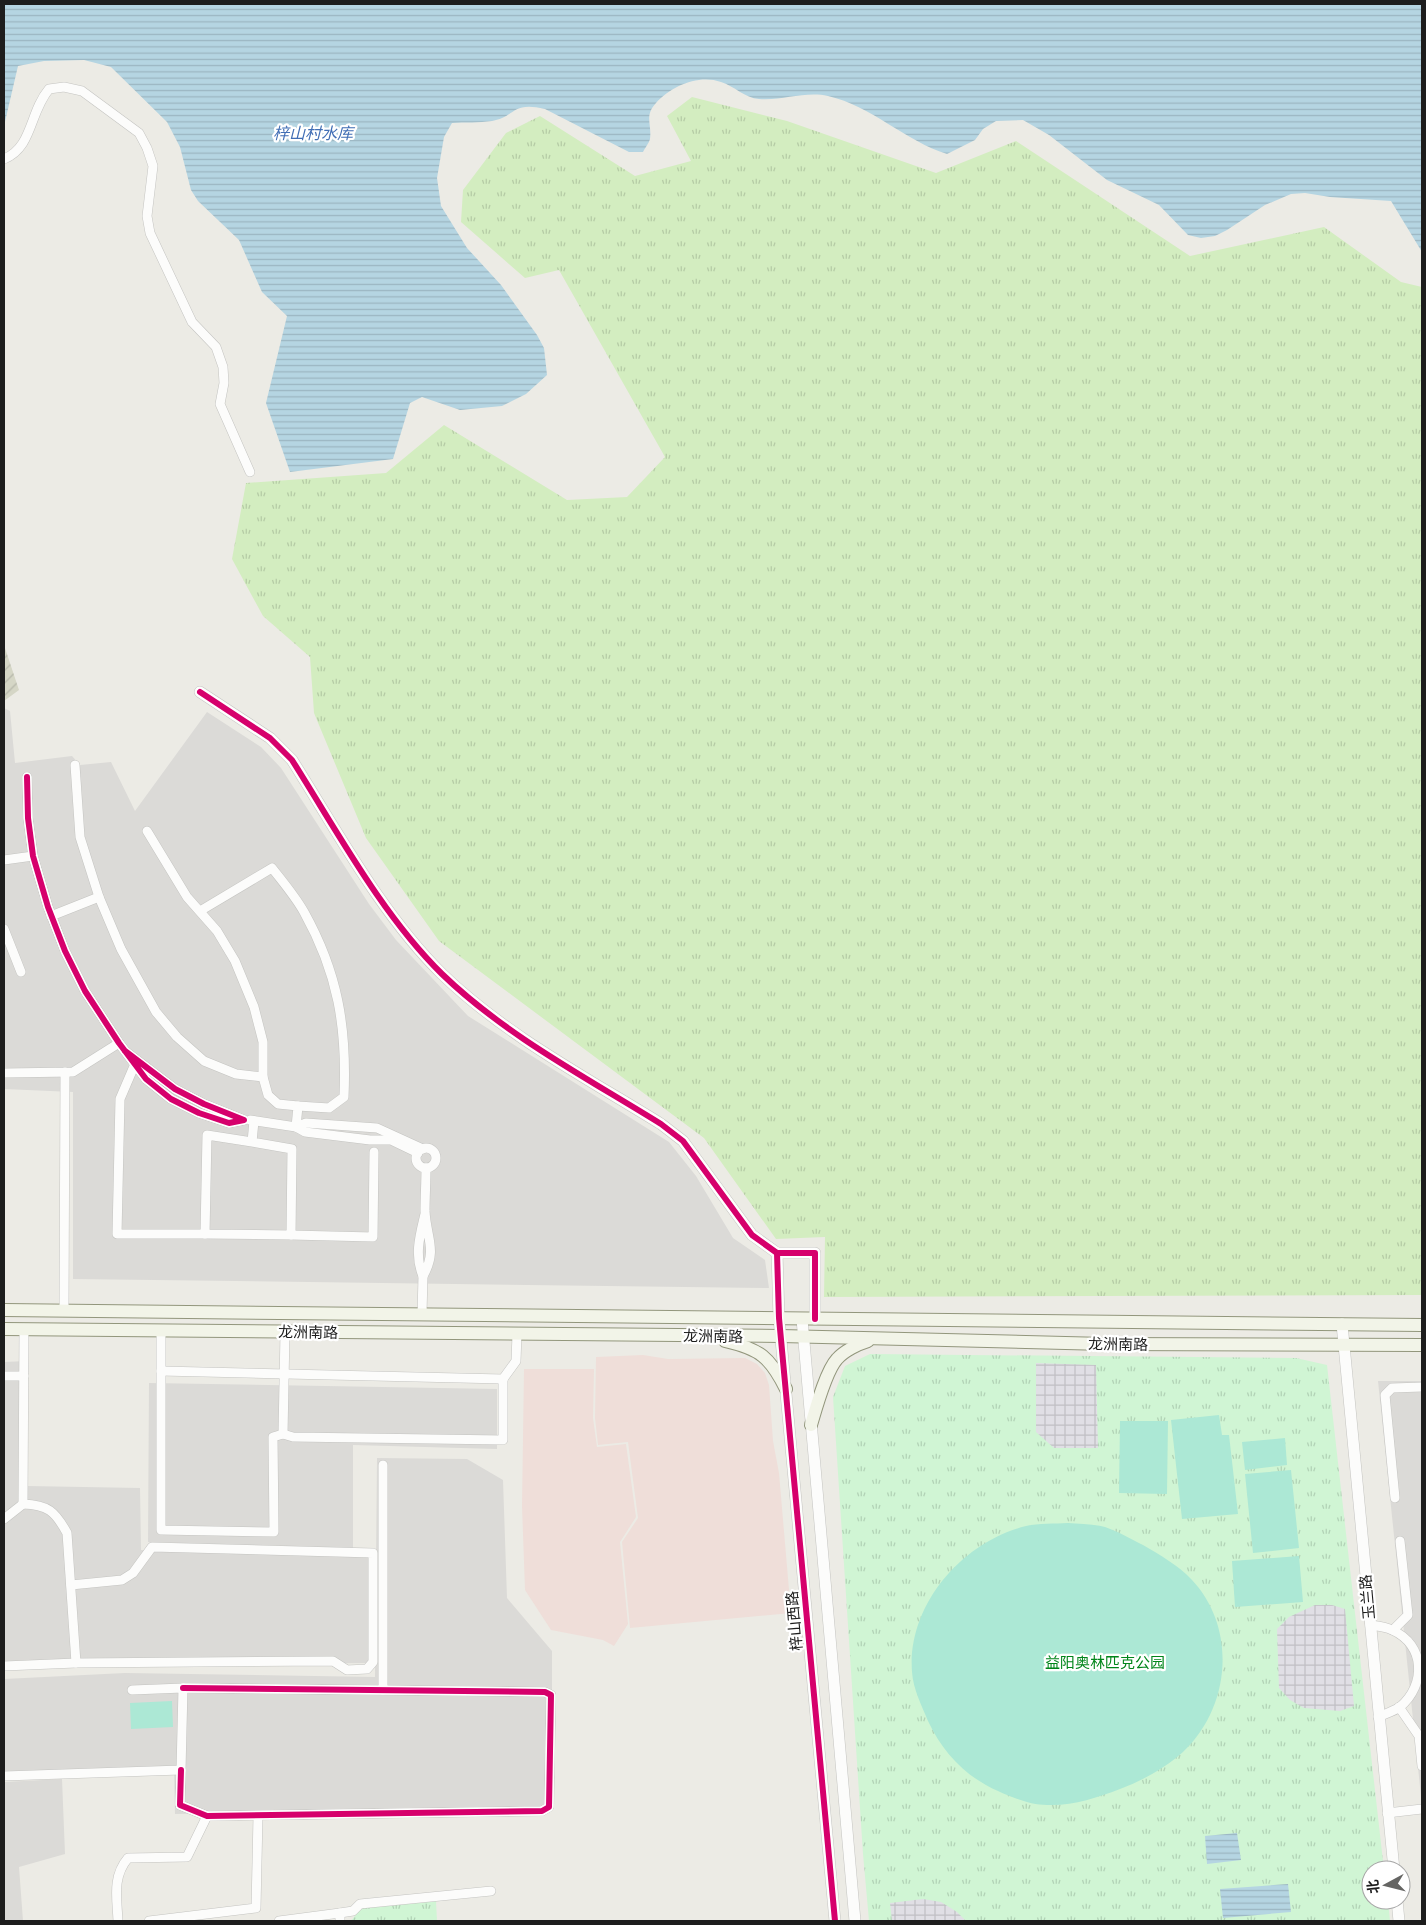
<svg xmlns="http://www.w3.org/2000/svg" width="1426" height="1925" font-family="'Space Grotesk','Noto Sans SC',sans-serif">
<defs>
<pattern id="construction-furrows" width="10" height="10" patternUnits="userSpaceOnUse" patternTransform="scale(1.25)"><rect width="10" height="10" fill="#d5d6c6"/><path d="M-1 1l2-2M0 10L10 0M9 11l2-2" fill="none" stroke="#b6b7aa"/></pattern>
<pattern id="grass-tufts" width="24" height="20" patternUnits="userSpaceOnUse" patternTransform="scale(1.25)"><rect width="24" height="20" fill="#d3edc0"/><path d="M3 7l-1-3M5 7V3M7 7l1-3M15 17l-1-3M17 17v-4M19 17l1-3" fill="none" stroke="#b5cba5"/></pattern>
<pattern id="park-tufts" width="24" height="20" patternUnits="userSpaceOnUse" patternTransform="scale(1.25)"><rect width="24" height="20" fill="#d0f5d4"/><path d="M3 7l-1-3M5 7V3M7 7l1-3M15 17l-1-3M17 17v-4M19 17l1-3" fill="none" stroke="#b2d2b6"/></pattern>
<pattern id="plaza-grid" width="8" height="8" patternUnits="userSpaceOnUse" patternTransform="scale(1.25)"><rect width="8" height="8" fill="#e0dfe5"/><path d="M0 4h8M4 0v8" fill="none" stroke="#c0bfc4"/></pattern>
<pattern id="water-rules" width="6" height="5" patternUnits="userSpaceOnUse" patternTransform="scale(1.25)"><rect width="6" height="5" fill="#b5d5e2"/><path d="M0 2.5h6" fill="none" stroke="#9bb6c1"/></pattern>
</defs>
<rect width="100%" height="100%" fill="#ecebe5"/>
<g fill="#dbdad7">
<path d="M4,708L10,711L15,763L72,756L80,765L111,762L135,811L207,712L261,747L281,768L369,904L396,940L468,1016L669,1142L696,1176L733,1238L765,1260L769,1288L73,1279V1092L4,1089Z"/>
<path d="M27,1361V1486L140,1488L141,1550L369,1555V1663L121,1665L4,1669V1362Z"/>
<path d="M1378,1381H1422V1806Z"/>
<path d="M149,1383L497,1389V1449L353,1445V1548L148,1542Z"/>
<path d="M377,1458L467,1459L503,1480L507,1598L552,1651V1807L175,1814L174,1767L4,1774V1679L125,1673L375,1677Z"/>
<path d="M62,1779L65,1854L19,1867L23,1921H4V1782Z"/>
</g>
<g fill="#efded9">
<path d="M643,1355L668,1359L745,1358L757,1364L765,1373L769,1385L773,1441L779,1473L791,1613L630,1628L622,1542L638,1518L628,1442L598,1445L595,1418L596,1357Z"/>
<path d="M524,1369H594L593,1418L597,1447L626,1444L636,1517L620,1542L628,1624L614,1646L603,1640L551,1630L525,1590L522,1506Z"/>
</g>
<path fill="url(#construction-furrows)" d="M4,645L19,690L4,701V644Z"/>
<path fill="url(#grass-tufts)" d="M692,97L787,121L936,173L1016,141L1190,256L1324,227L1401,282L1422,287V1295L824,1297L825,1237L776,1239L704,1138L439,941L366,838L314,713L310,657L263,616L232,559L246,483L386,473L444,425L567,500L627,497L665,457L559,270L525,278L461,222L463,190L506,133L540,116L635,176L691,161L667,116Z"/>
<g fill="url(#park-tufts)">
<path d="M870,1354L1296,1358L1327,1365L1384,1870H1371V1900H1388L1390,1921H869L863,1854L833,1397L845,1366Z"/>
<path d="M436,1901L437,1921H351L361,1908Z"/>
</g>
<g fill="#ace8d5">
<path d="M1219,1415L1222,1435H1229L1238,1514L1182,1519L1171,1420Z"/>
<path d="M1120,1421H1168L1167,1494L1119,1493Z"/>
<path d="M1285,1438L1287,1465L1245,1470L1242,1442Z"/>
<path d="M1291,1470L1299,1548L1253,1553L1245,1474Z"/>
<path d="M1068,1523C1079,1524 1093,1524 1105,1527C1117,1531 1131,1539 1143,1545C1160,1555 1178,1565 1192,1580C1237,1628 1231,1707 1183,1752C1165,1768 1142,1781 1120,1789C1096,1798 1073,1806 1047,1805C1031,1805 1013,1798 998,1791C966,1777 943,1753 928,1721C922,1706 913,1689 912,1672C907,1605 962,1542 1026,1526C1039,1523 1054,1524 1068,1523Z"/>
<path d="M1299,1556L1303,1602L1235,1607L1232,1561Z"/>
<path d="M172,1701L173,1727L131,1729L130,1703Z"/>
</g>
<g fill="url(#plaza-grid)">
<path d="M1036,1363L1096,1365L1098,1448H1054L1036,1432Z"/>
<path d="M1315,1605H1332L1345,1609L1354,1706L1340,1711L1304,1708L1290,1700L1279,1688L1277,1629L1289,1617Z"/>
<path d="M923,1899L941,1902L957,1912L966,1921H892L890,1903Z"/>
</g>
<g fill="url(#water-rules)">
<path d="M4,4H1422V252L1391,201L1330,197L1305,193L1291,194L1265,205L1227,230L1215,236L1201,238L1188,235L1159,205L1107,180L1049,135L1023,120L996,121L983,129L975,140L947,154C905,141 872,106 828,96C805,91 782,101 759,99C745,98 734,86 721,82C699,74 671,86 656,103C644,116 652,124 650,139C649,143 645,148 643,152H629L545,109C511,101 516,117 492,121C479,123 465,122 452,123L444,137L437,178L441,206L467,248L501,285L537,335L544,348L547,375L526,394L502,406L460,410L422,397L410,403L393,459L290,472L266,403L287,316L262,292L239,240L198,201L191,190L180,147L167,122L111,67L84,60L44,61L18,66L4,126Z"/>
<path d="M1237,1833L1241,1860L1207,1864L1205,1836Z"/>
<path d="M1288,1884L1291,1912L1223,1918L1220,1889Z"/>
</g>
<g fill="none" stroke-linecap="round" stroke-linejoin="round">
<g stroke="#c4c4c1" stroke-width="10">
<g id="minor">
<path d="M4,159C33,147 29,113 49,89L64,87L82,91L139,133L147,148L153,166L147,216L150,233L192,322L216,347L223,367L224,383L220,404L250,472"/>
<path d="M75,765L80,837L99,897L121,949L156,1012L177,1037L204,1061L236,1074L263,1077"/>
<path d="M27,777L28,818L33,856L48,907L65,951L85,991L119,1043L146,1079L171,1099L199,1113L229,1123L244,1120L204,1104L175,1089L125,1051"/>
<path d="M147,831L187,897L217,931L235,961L254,1007L263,1042V1077L268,1095L278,1104L298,1106L296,1127"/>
<path d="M4,860L33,856"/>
<path d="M200,911L272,868C283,882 295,896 304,912C338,973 347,1027 344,1097L329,1108L298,1106"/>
<path d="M51,916L99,897"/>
<path d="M4,929L21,972"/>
<path d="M135,1064L120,1099L117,1234H205"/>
<path d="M5,1073L73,1072L119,1043"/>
<path d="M250,1120L296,1127L305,1132L370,1140H391L418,1153"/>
<path d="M296,1127L306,1123L377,1128L423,1149"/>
<path d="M252,1142L292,1149L291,1235L205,1234L207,1135L252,1142L254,1121"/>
<circle cx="426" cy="1158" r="10"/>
<path d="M425,1214C420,1235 414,1255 423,1276C438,1250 426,1237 425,1211C425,1197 426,1183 426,1168"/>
<path d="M291,1235L373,1237L374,1152"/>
<path d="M64,1311L65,1072"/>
<path d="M422,1314L423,1276"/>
<path d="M161,1330V1530L274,1532L273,1437L283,1434L285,1332"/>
<path d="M161,1371L503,1379L516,1361L517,1334"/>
<path d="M4,1376H24"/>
<path d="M283,1434L293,1437L503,1440V1379"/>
<path d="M383,1465V1690"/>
<path d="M1395,1498L1385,1395L1392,1388L1422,1387"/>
<path d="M4,1519L23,1504"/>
<path d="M71,1585L122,1580L133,1573L152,1547L373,1553V1662L367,1669L347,1670L333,1661L76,1663"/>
<path d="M1370,1625C1377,1626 1386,1627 1392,1630C1426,1645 1426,1685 1400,1707C1394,1711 1385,1714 1378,1717"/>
<path d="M1393,1630L1408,1615L1400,1541"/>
<path d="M4,1666L76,1663L67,1533C55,1511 48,1505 23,1504L24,1329"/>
<path d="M1399,1707L1419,1736L1422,1766"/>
<path d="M181,1770L180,1805L207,1816L542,1811L549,1807L551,1695L545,1692L183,1688"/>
<path d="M4,1776L181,1770L183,1688L132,1690"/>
<path d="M1387,1813L1422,1809"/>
<path d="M340,1913L353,1911L360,1904L491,1891"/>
<path d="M118,1921C117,1898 112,1877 128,1858L187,1857L207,1816"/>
<path d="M149,1921L256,1908L258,1816"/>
<path d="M279,1921L340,1913V1921"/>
</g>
</g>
<g stroke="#c4c4c1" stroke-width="12">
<g id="tertiary">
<path d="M200,692L270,738L292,760C337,831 382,915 442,974C505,1035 587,1078 661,1124L683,1141L752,1235L777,1253"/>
<path d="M802,1319L855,1921"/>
<path d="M815,1319V1253H777L779,1318L835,1921"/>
<path d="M1342,1324L1394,1870"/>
<path d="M1397,1900L1399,1921"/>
</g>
</g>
<g stroke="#92967c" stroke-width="14">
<g id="secondary">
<path d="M4,1310L1422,1325"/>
<path d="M4,1329L781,1336L1105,1344L1422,1345"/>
<path d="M725,1341C760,1349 770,1357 786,1389"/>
<path d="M811,1425C816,1408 826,1371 837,1359C844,1351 858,1344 868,1341"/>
</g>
</g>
<use href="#minor" stroke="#fcfcfb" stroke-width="9"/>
<use href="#tertiary" stroke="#fcfcfb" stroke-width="11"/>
<use href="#secondary" stroke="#f2f4e8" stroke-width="12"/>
<g stroke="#fff" stroke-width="9">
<g id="cycleway">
<path d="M200,692L270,738L292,760C337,831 382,915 442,974C505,1035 587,1078 661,1124L683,1141L752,1235L777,1253"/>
<path d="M27,777L28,818L33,856L48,907L65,951L85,991L119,1043L146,1079L171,1099L199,1113L229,1123L244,1120L204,1104L175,1089L125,1051"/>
<path d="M815,1319V1253H777L779,1318L835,1921"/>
<path d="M181,1770L180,1805L207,1816L542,1811L549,1807L551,1695L545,1692L183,1688"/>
</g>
</g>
<use href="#cycleway" stroke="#d6006c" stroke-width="6"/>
</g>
<g text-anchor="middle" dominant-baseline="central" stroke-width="4.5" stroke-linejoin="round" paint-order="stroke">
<g font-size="15" fill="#1d1d1d" stroke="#fff">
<text transform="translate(308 1332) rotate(1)">龙洲南路</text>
<text transform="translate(713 1336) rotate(1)">龙洲南路</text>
<text transform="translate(1118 1344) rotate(1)">龙洲南路</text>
<text transform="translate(1367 1597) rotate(-95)">玉兰路</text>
<text transform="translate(794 1621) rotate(-95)">梓山西路</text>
</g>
<g font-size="15" fill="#01851a" stroke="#fff">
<text x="1105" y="1662">益阳奥林匹克公园</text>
</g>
<g font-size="16" font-style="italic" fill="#416eb5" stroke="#fff">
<text x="313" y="133">梓山村水库</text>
</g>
</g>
<rect width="1426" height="1925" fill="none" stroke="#1d1d1d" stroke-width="10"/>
<g transform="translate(1386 1885) rotate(263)"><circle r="24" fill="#ffffff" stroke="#a5a5a5"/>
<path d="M0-4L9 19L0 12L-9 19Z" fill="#656563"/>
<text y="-8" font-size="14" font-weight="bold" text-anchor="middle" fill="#1d1d1d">北</text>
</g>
</svg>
